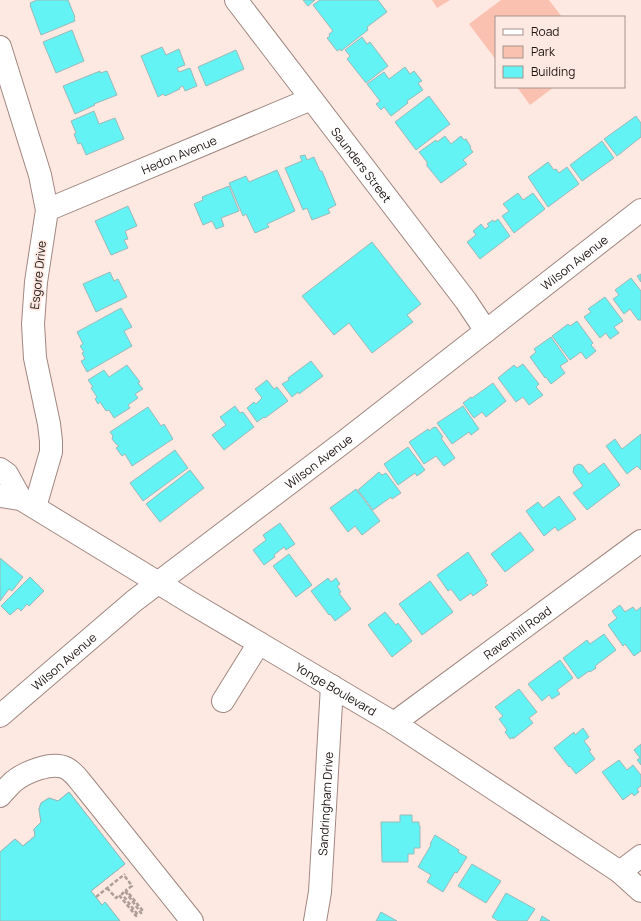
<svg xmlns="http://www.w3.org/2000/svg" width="641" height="921" font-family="Manrope,sans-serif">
<rect width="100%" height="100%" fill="#fee9e2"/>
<g fill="#fbc1b0">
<path d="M432,0H450L437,8Z"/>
<path d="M501,0H549L562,17H496V60L469,24Z"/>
<path d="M517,87H554L530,105Z"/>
</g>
<g fill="#63f3f5" stroke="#9cb9b9">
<path d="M37,0H68L75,17L74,18L75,21L41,35L30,5H31L30,3Z"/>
<path d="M303,0H315L308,6Z"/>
<path d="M320,0H378L387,12L367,27L368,30L341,51L340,49L337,51L327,38L330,36L329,34L333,31L313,5Z"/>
<path d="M72,30L84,61L56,73L43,42Z"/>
<path d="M362,37L367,44L370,42L388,66L366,83L347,59L350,56L345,50Z"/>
<path d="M162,47L166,55L179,49L185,65L177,68L179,72L190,68L197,86L185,91L183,86L179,88L180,89L165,96L163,94L158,97L141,56Z"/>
<path d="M236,50L244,69L206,86L198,67Z"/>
<path d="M405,67L410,74L414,71L422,81L418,83L423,90L407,101L408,103L391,116L384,107L381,110L376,104L380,101L367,84L384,72L389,79Z"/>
<path d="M100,71V73L107,71L117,95L94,104L95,105L75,114L63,86Z"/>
<path d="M429,96L450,124L416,150L395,122Z"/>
<path d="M94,111L99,124L115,118L124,139L86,155L81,143L78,144L74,134L76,133L71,121Z"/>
<path d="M636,116L641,123V137L617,156L604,139Z"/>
<path d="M445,136L451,144L461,136L464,140L466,139L471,147L470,148L473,152L463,160L467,164L441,183L427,166V162L419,152L436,140L437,142Z"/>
<path d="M602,141L614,158L582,181L570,165Z"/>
<path d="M305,155L307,160L314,157L320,171H322L336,205L328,209L330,213L312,220L307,208L303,210L285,168L302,161L300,156Z"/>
<path d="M548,162L554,170L556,169L559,173L567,167L579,184L548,207L528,177Z"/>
<path d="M277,170L295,211L267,224L269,227L255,233L246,214L243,216L229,183L246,176L249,182Z"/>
<path d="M229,186L239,211L221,218L224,226L216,229L212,221L203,225L194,204L203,200L202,197Z"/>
<path d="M518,193L523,200L533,193L545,209L514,233L502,216L509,211L503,204Z"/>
<path d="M128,206L137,226L125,231L128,239L124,240L128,248L111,255L95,221Z"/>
<path d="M498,219L510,236L480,259L467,242L476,235L473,231L481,224L485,229L489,226L487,224L493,220L494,222Z"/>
<path d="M372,242L421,304L407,315L413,322L372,353L349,323L334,335L302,296Z"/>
<path d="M110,272L114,281L118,279L127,297L96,312L83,284Z"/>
<path d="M641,274V282L637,276Z"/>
<path d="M631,278L641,291V320H638L630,309L624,314L613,299L619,295L615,290Z"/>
<path d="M605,297L623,321L614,327L619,333L610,339L606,333L600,338L584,317L591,312L588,309Z"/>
<path d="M121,308L132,327L124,331L132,346L87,372L81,361L85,359L82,353L84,352L80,346L83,344L77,332Z"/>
<path d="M577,321L593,343L591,345L596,351L586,359L581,352L570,360L552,336L568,324L570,326Z"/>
<path d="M551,337L568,361L560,366L565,373L551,384L546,377L545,378L530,357L536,352L534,349Z"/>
<path d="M311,361L323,376L299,394L298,392L292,397L282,384L289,380L288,378Z"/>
<path d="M523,364L539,384L536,387L543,395L529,405L523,397L516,402L498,378L514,365L517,368Z"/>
<path d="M127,365L140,382L138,383L143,389L135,394L138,398L128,405L130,408L114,418L109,410L106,411L100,402L98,404L95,399L97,397L91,388L93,387L88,380L104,370L109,377Z"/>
<path d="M267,380L274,389L277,387L288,401L265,418L264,417L257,422L247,408L254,402L256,404L262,398L255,389Z"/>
<path d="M493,383L506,401L486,417L482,412L474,418L463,403L471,397L472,398Z"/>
<path d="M235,406L240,413L243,412L254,427L224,450L212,435L226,425L220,417Z"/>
<path d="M463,406L479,429L471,435L469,432L452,444L437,423Z"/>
<path d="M148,407L161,426L164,424L173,439L132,466L125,454L122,456L116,448L119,446L116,444L112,439L113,436L110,432Z"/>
<path d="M434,427L435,428L436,427L443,437L441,438L455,458L444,466L436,456L424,464L409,442L428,429L429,431Z"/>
<path d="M641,434V470L637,466L627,474L606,446L615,439L622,449Z"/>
<path d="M408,447L425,470L417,476L415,473L398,485L384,464Z"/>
<path d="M175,450L188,468L143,501L130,483Z"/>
<path d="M604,463L620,485L587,510L573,493L583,486L573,472L574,467L578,464L582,465L589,474Z"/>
<path d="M190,470L204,488L160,522L146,504Z"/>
<path d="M379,472L382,475L386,473L401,493L392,499L391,497L373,510L358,490Z"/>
<path d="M356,489L380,521L362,535L355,526L348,532L330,508Z"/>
<path d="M559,496L576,519L558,531L555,527L544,536L526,511L538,502L543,508Z"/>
<path d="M280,523L295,544L286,550L284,547L274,555L275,557L264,565L253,550L266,540L263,535Z"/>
<path d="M520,532L534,550L505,572L491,554Z"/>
<path d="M468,552L487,581L485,583L488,585L473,596L471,593L460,601L451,589L448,591L437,575Z"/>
<path d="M289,554L312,585L296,597L273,566Z"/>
<path d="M0,558L23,577L12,591L9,589L0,601Z"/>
<path d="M30,577L44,591L29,606L27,604L21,611L18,608L10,615L1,606Z"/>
<path d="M328,578L331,582L336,578L340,584L337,586L341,592L339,593L351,609L335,621L330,614L329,615L311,591Z"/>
<path d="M430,581L453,612L422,635L399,604Z"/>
<path d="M620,605L625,612L633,607L636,611L641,607V651L634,656L625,644L623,646L608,625L617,618L612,611Z"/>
<path d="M385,612L396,625L398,623L412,641L392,657L368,625Z"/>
<path d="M604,634L616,650L595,666L596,668L590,672L589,671L578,679L563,658L587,640L590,644Z"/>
<path d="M560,660L573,678L557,690L560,694L552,699L549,695L542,701L528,684Z"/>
<path d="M519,689L537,712L529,718L533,723L513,739V737L510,739L505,732L507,730L499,719L503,716L495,707Z"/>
<path d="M583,728L589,737L584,741L591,750L589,751L595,759L576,774L570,766L569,767L554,748L574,732L575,735Z"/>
<path d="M641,744V765L637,760L640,758L634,750Z"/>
<path d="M619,760L627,770L633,765L641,775V786L637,789L639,792L634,796L632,793L623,800L602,772Z"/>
<path d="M69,792L125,864L91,891L102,905L105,902L120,921H0V852L15,839L23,846L35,836L34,829L41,822L39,809L41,803L49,798L58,801Z"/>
<path d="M69,792L125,864L91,891L102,905L105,902L120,921H0V852L15,839L23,846L35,836L34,829L41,822L39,809L41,803L49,798L58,801Z"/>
<path d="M400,815H412V822H419V825L420,826V848H414V854H408V862H382L381,822H400Z"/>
<path d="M435,835L459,850L458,852L467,857L457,873L455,872L443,892L427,882L431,875L418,867L431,845L430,844Z"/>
<path d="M472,864L501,881L486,903L458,886Z"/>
<path d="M506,893L535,909L527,921H498L492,917Z"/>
<path d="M381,912L397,921H376Z"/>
<path d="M542,916L550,921H540Z"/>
</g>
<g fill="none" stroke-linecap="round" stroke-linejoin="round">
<g stroke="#a08780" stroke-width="24">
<g id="minor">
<path id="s1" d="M236,0L466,301L486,331"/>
<path d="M0,47L40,175L47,210L36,282L33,324L35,358L49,424L51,441V452L35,507"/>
<path id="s2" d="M47,210L311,99"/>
<path d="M0,469L7,474L21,499"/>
<path id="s3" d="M0,496L21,499L193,604L394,723L620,872L641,891"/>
<path d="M223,701L259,643"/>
<path id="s4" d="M394,723L641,541"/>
<path d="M0,796C4,791 9,786 13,782C25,772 52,761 66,768C74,772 79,780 84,786L192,921"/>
<path d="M620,872L641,856"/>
<path id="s5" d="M315,921L320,892L332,686"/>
</g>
</g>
<g stroke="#a08780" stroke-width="24">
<g id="major">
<path id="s6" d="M0,716L134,601L345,441L641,210"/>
</g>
</g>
<g stroke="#ae9e98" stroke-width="2.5" stroke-dasharray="4 2" stroke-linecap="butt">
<path d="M107,888L116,898L119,895L136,916L138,915L122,894L125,891L141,913L143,911L126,890L132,886L124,875"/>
<path d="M96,897L125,874"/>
</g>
<use href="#minor" stroke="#fff" stroke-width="22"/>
<use href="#major" stroke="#fff" stroke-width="22"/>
</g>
<g text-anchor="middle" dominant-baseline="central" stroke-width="3.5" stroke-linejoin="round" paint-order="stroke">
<g font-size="12" fill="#1d1411" stroke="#fee9e2">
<text stroke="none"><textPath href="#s2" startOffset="143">Hedon Avenue</textPath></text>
<text stroke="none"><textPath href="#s1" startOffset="207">Saunders Street</textPath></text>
<text stroke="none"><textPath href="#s6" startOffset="732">Wilson Avenue</textPath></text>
<text transform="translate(38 275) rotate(-84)">Esgore Drive</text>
<text stroke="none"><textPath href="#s6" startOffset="408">Wilson Avenue</textPath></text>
<text stroke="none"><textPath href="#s4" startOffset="153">Ravenhill Road</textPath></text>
<text stroke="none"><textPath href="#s6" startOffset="84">Wilson Avenue</textPath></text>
<text stroke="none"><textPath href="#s3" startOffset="389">Yonge Boulevard</textPath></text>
<text stroke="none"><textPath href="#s5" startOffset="118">Sandringham Drive</textPath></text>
</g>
</g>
<rect x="495" y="16" width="130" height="72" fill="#fee9e2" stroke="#a4948e"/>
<rect x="503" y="29" width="20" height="6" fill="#ffffff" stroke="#a4948e"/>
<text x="531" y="36" font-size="12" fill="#1d1411">Road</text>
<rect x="503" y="46" width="20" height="12" fill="#fbc1b0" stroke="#a4948e"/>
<text x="531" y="56" font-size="12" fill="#1d1411">Park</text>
<rect x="503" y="66" width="20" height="12" fill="#63f3f5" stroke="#a4948e"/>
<text x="531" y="76" font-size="12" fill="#1d1411">Building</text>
</svg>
